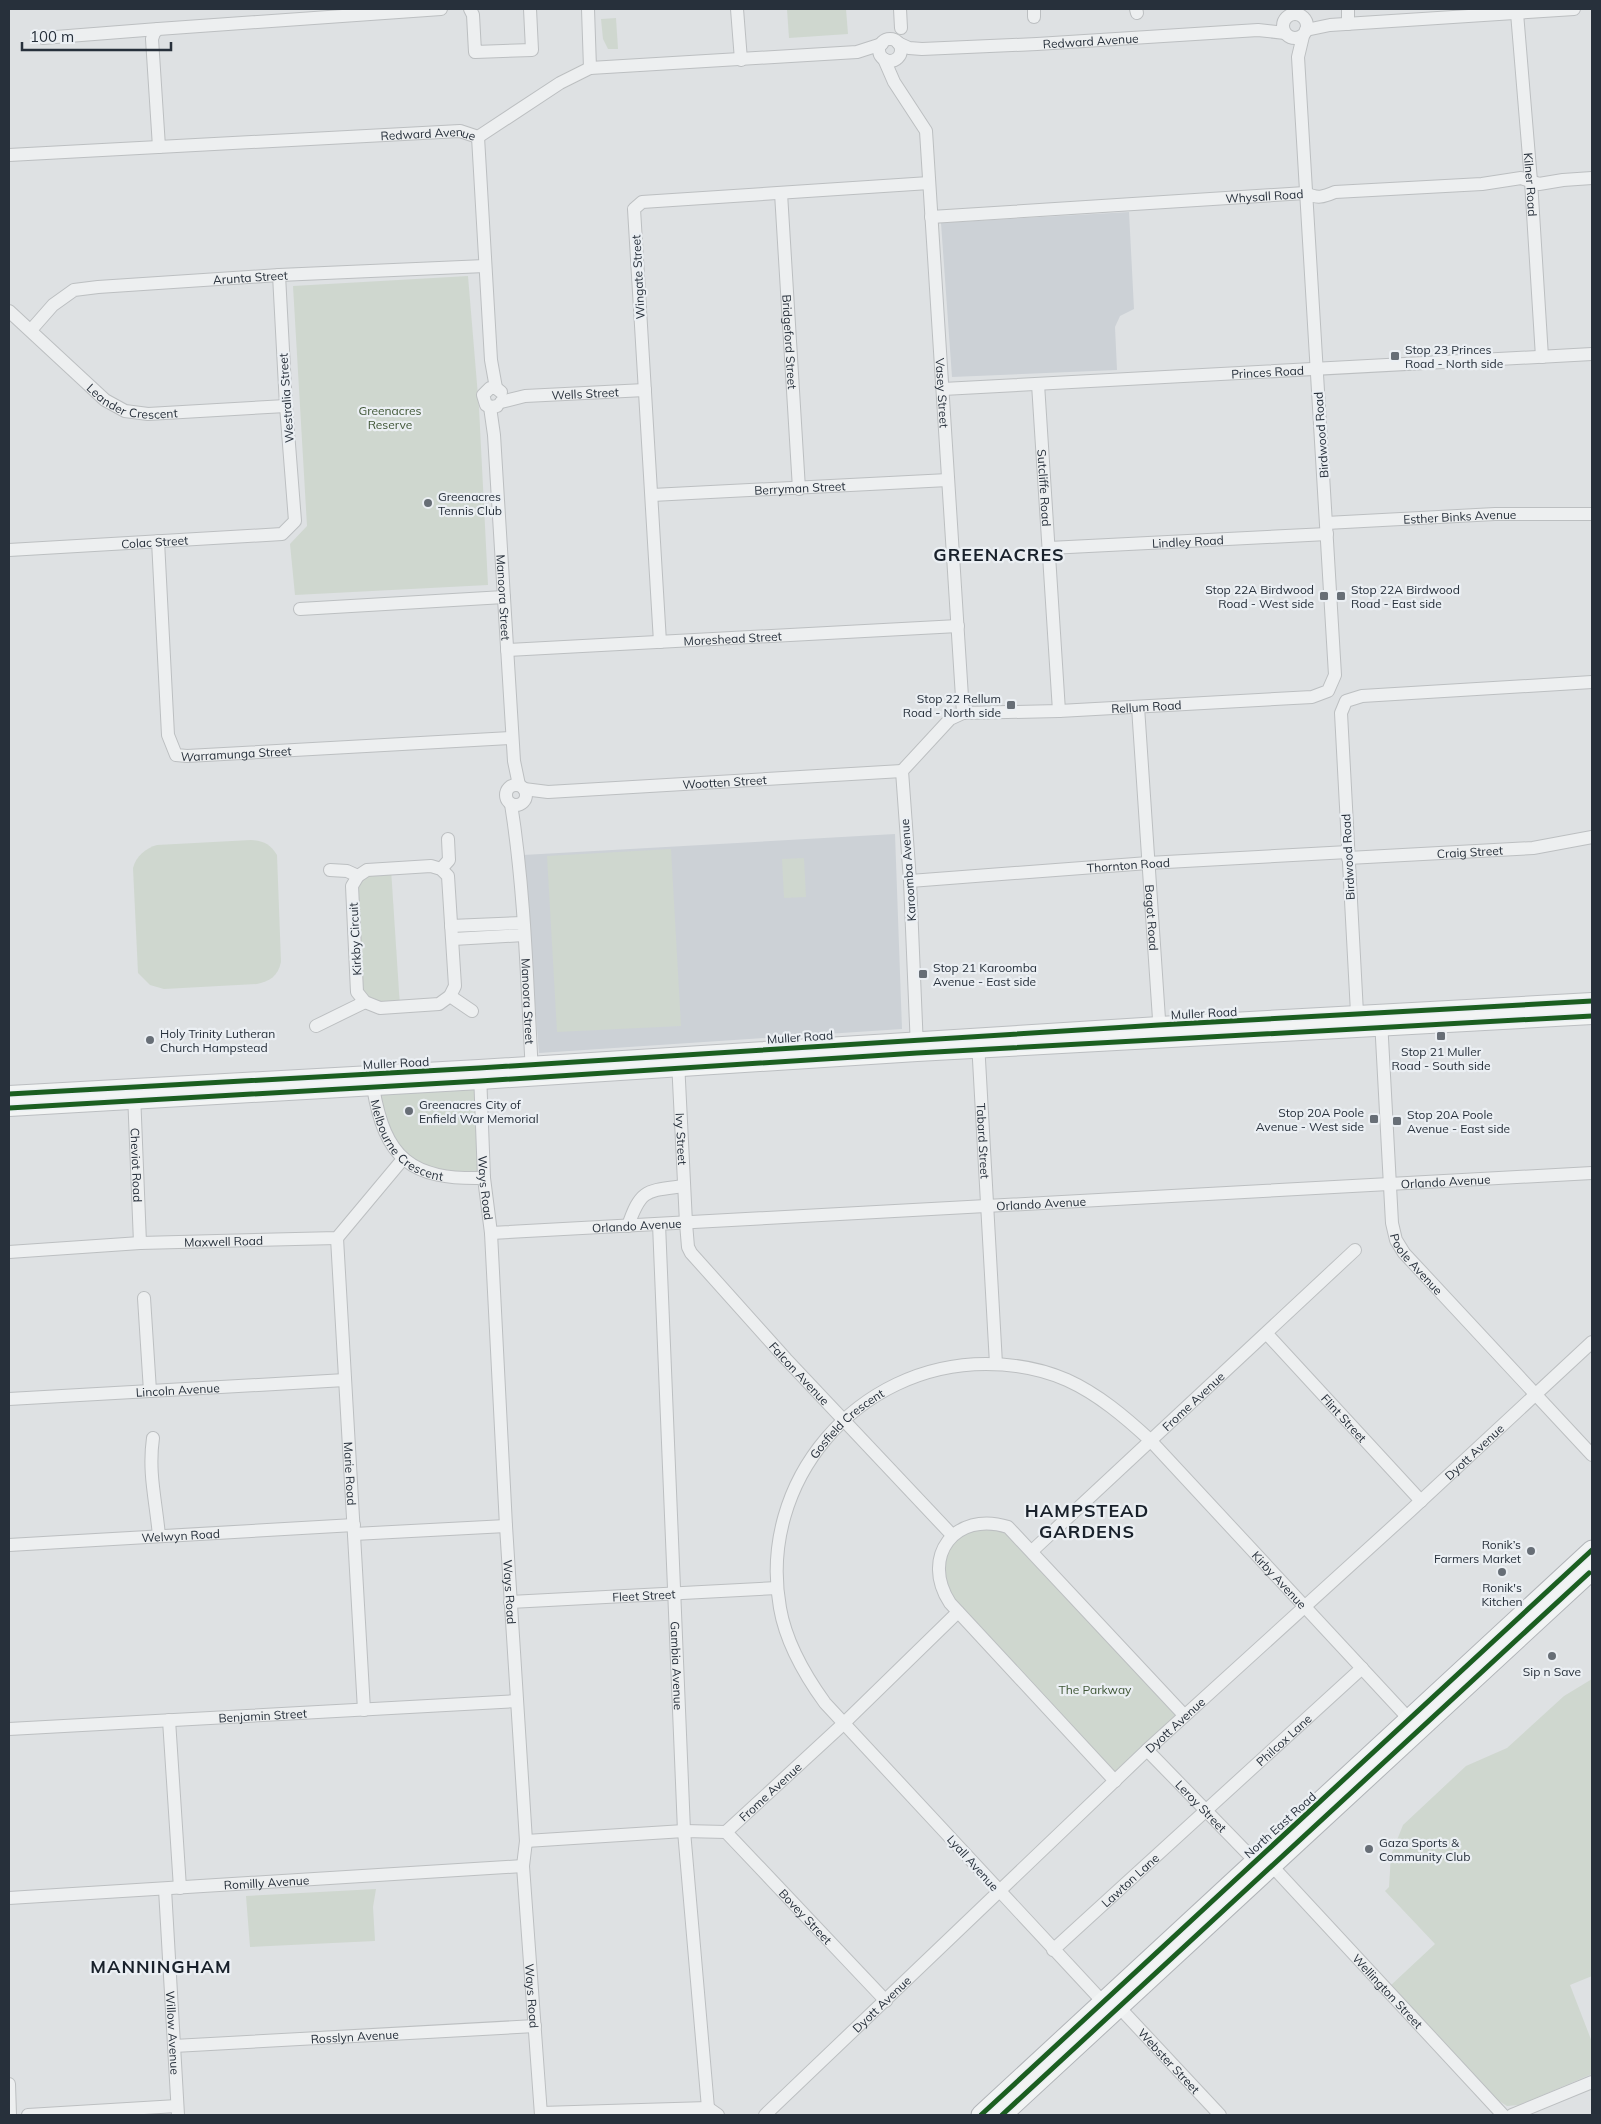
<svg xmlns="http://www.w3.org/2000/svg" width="1601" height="2124" font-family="Mulish,sans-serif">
<rect width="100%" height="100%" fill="#dee1e3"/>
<g fill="#ccd1d6">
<path d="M1129,212L1134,309L1120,316L1115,327L1117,370L952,377L941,223Z"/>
<path d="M895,834L902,1029L539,1053L523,855Z"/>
</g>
<g fill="#cfd7cf">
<path d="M787,9H846L848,34L789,38Z"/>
<path d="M616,18L618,49H608L603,39L601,19Z"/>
<path d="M468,276L479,408L488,585L295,595L290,544L307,526L293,286Z"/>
<path d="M251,840C264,841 270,844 277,855L281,962C278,976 270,981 257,984L164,989L150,985L138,973L133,868C136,856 146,848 157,845Z"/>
<path d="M671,849L681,1026L557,1032L547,856Z"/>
<path d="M804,858L806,897L784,898L782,859Z"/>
<path d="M391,869L400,1007L380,1008L357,992L358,876Z"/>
<path d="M480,1081L484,1178L455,1179L403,1159L373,1087Z"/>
<path d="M983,1523L1017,1534L1184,1715L1114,1780L947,1598L938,1576L952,1535Z"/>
<path d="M1592,1679V1976L1570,1985L1592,2042V2074L1519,2105L1507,2106L1496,2099L1390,1986L1435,1944L1385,1891L1389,1887L1391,1855L1403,1825L1466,1766L1507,1748L1564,1696Z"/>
<path d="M376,1889L373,1907L375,1941L250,1947L246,1896Z"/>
</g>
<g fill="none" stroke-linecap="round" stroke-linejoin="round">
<g stroke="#bcbfc1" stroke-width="14">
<g id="minor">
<path d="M470,9L473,15L475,52L532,50L530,9"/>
<path d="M588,9L590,68"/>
<path d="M737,9L741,60"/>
<path d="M900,9L901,28"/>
<path d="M1034,9V17"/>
<path d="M1136,9L1137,13"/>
<path d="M1348,9V24"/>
<path id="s1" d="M1517,13L1531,181L1542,357"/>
<circle cx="1295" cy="26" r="12"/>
<path d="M1306,30L1330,25L1574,9"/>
<path d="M43,38L158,29"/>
<circle cx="890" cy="50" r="11"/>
<path id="s2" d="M898,43L909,48L922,49L1037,44L1258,30L1285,33"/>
<path id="s3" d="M884,59L894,82L926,131L963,713"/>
<path d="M478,137L491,360L496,388"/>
<path d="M159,147L152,39L154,33L158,29L441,9"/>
<path id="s4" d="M9,155L460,131L478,137L560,83L590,68L857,52L882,44"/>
<path id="s5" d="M781,193L799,489"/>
<path id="s6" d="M931,217L1305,193C1318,199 1323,197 1335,192L1482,184L1521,178L1539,184L1563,180L1592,178"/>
<path id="s7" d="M9,311L105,400L125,411L148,414L286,406"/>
<path id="s8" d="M31,330L53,305L74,290L98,287L279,275L485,266"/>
<path id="s9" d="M1038,384L1059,711"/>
<path id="s10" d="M943,389L1592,354"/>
<path id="s11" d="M501,402L525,396L645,390"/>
<path d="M497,406L492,407L486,405L483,395L490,388H496L501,392"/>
<path id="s12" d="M490,407L494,435L514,761L519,785"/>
<path id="s13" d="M652,495L948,480"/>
<path id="s14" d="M1326,523L1495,514H1592"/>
<path id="s15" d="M158,541L168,735L176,755L187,756L512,738"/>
<path id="s16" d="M1049,548L1327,534"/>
<path id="s17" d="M9,550L282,534L295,521L286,406L279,275"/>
<path d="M300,609L504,597"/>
<path d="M660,642L634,209L642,202L929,183"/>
<path id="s18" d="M507,650L958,626"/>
<path id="s19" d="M1138,707L1160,1034"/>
<circle cx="516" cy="795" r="10"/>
<path id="s20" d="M524,789L548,792L902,771"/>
<path id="s21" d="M511,804C525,892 527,983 532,1073"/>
<path id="s22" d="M1348,858L1533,848L1592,837"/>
<path d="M431,866L441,869L448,876L455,986L450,996L439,1004L380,1008L365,1002L357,992L352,886L358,876L367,870Z"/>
<path d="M441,869L449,860L448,839"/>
<path d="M330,870L347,871L358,876"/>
<path id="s23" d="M910,881L1148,863L1348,852"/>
<path d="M451,926L523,923"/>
<path d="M453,939L524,935"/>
<path d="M450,996L472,1011"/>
<path d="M1357,1013L1341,713L1346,701L1362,696L1592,682"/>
<path id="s24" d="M1381,1020L1392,1223L1396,1240L1404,1253L1592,1455"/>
<path d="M316,1026L365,1002"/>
<path id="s25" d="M978,1042L996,1364"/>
<path id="s26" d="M917,1048L910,881L902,771L950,719L963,713L1059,711L1312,697L1328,691L1335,675L1298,57L1303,36"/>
<path id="s27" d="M678,1061L686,1223L688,1247L691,1253L786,1359L952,1535"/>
<path id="s28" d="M480,1073L484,1178L491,1233L506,1526L526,1841L523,1866L541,2115"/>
<path id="s29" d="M373,1087C385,1159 411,1180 484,1178"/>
<path id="s30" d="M134,1093L140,1243"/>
<path id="s31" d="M659,1224L684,1831L708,2108"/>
<path d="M628,1226C641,1188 647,1191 684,1186"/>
<path id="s32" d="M491,1233L1592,1173"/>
<path id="s33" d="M337,1238L364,1710"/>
<path id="s34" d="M9,1252L140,1243L337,1238L403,1159"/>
<path d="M144,1298L150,1391"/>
<path id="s35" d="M1267,1334L1421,1501"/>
<path id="s36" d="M9,1399L345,1380"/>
<path d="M153,1438C148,1473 156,1501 159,1536"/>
<path d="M354,1534L506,1526"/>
<path id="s37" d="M9,1545L354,1525"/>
<path id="s38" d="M1032,1551L1355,1250"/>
<path id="s39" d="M510,1602L777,1588"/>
<path d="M169,1720L180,1888"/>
<path id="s40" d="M9,1729L517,1701"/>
<path id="s41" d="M1147,1750L1255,1861"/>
<path d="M1115,1781L950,1603C920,1557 955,1510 1008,1527L1184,1715"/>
<path id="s42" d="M726,1832L886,2001"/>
<path id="s43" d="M526,1841L684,1831L726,1832L841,1726L958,1612"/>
<path id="s44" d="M1273,1867L1503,2115"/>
<path id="s45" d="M165,1889L178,2115"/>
<path id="s46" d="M9,1898L523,1866"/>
<path id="s47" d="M1053,1950L1362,1668"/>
<path id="s48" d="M1103,2002L825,1703C804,1674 786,1643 780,1608C757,1481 858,1364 986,1364C1013,1364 1042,1369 1067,1380C1098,1394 1125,1417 1150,1440L1410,1720"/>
<path id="s49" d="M1118,2006L1220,2115"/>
<path id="s50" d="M174,2046L535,2026"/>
<path d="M9,2084L10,2115"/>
<path d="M541,2113L708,2108L718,2115"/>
<path d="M28,2115L177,2106"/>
<path id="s51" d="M765,2115L1147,1750L1410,1511L1592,1342"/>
<path d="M1512,2115L1592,2082"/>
</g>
</g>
<g stroke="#bbbec1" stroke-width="18">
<g id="major">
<path d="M9,1094L479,1068L1159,1025L1592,1001"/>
<path d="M9,1108L480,1081L917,1053L1592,1016"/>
</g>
</g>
<g stroke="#b1b4b8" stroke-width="21">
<g id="highway">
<path d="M981,2115L1592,1550"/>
<path d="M1002,2115L1592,1570"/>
</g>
</g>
<use href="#minor" stroke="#edeff0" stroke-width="12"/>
<use href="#major" stroke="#f2f4f4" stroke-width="16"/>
<use href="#highway" stroke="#f2f4f4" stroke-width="19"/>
<g stroke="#ebeff3" stroke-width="8">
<g id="cycleway">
<path d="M9,1094L479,1068L1159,1025L1592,1001"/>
<path d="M9,1108L480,1081L917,1053L1592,1016"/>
<path d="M981,2115L1592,1550"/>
<path d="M1002,2115L1589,1573"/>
</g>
</g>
<use href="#cycleway" stroke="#1b5e20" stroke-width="5"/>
</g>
<g fill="#676e76" stroke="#ebeff3" stroke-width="2">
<rect x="1390" y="351" width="10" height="10" rx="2.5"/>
<circle cx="428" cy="503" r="5"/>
<rect x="1319" y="591" width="10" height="10" rx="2.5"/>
<rect x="1336" y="591" width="10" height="10" rx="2.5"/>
<rect x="1006" y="700" width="10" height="10" rx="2.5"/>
<rect x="918" y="969" width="10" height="10" rx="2.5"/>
<rect x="1436" y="1031" width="10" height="10" rx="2.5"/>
<circle cx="150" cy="1040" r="5"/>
<circle cx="409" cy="1111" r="5"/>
<rect x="1369" y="1114" width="10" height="10" rx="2.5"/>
<rect x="1392" y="1116" width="10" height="10" rx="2.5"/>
<circle cx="1531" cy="1551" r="5"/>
<circle cx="1502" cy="1572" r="5"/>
<circle cx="1552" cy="1656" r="5"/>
<circle cx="1369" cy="1849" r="5"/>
</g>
<g text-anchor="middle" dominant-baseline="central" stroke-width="4.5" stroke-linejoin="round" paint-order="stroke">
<g font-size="12" fill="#27303b" stroke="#ebeff3">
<text stroke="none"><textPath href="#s2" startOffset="194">Redward Avenue</textPath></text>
<text stroke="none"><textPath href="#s4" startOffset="420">Redward Avenue</textPath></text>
<text stroke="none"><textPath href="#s1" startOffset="172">Kilner Road</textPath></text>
<text stroke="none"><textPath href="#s6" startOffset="334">Whysall Road</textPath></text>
<text stroke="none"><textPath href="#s8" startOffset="236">Arunta Street</textPath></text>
<text transform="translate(638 277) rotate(-93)">Wingate Street</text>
<text stroke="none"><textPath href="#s5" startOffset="149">Bridgeford Street</textPath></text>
<text stroke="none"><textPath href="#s10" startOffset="325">Princes Road</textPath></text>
<text stroke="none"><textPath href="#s11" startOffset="85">Wells Street</textPath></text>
<text stroke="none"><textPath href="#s3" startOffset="346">Vasey Street</textPath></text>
<text stroke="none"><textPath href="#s7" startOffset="158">Leander Crescent</textPath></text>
<text transform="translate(286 398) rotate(-94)">Westralia Street</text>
<text transform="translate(1321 435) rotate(-94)">Birdwood Road</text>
<text stroke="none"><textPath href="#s13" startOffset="148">Berryman Street</textPath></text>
<text stroke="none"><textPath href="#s9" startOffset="104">Sutcliffe Road</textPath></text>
<text stroke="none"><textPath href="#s14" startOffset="134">Esther Binks Avenue</textPath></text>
<text stroke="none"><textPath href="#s17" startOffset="146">Colac Street</textPath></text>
<text stroke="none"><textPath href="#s16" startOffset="139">Lindley Road</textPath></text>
<text stroke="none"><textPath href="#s12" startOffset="191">Manoora Street</textPath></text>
<text stroke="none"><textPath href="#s18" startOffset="226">Moreshead Street</textPath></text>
<text stroke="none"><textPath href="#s26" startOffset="546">Rellum Road</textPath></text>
<text stroke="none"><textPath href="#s15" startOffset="276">Warramunga Street</textPath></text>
<text stroke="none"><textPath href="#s20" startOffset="201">Wootten Street</textPath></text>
<text stroke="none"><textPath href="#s22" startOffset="122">Craig Street</textPath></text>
<text transform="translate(1348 857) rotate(-93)">Birdwood Road</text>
<text stroke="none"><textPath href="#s23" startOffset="219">Thornton Road</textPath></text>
<text transform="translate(908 870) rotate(-94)">Karoomba Avenue</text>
<text stroke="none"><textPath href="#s19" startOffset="211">Bagot Road</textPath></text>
<text transform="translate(355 939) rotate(-93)">Kirkby Circuit</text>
<text stroke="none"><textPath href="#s21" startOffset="198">Manoora Street</textPath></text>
<text transform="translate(1204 1013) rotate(-3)">Muller Road</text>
<text transform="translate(800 1037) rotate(-4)">Muller Road</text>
<text transform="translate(396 1063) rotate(-3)">Muller Road</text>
<text stroke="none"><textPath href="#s29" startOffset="68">Melbourne Crescent</textPath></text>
<text stroke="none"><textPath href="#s27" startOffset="78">Ivy Street</textPath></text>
<text stroke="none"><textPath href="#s25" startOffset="99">Tabard Street</textPath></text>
<text stroke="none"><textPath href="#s30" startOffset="72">Cheviot Road</textPath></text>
<text stroke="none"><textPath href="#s32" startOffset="956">Orlando Avenue</textPath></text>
<text stroke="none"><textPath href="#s28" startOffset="115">Ways Road</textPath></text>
<text stroke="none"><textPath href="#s32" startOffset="551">Orlando Avenue</textPath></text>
<text stroke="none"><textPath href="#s32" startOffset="146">Orlando Avenue</textPath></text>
<text stroke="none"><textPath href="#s34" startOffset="215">Maxwell Road</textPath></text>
<text stroke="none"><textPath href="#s24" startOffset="252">Poole Avenue</textPath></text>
<text stroke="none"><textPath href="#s27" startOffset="355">Falcon Avenue</textPath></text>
<text stroke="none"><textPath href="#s36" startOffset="169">Lincoln Avenue</textPath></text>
<text stroke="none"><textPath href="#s38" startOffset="220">Frome Avenue</textPath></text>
<text stroke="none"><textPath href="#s35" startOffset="114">Flint Street</textPath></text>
<text stroke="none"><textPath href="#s48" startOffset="721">Gosfield Crescent</textPath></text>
<text stroke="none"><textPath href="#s51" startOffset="971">Dyott Avenue</textPath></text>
<text stroke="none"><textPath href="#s33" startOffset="236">Marie Road</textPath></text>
<text stroke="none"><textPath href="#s37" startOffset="172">Welwyn Road</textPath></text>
<text stroke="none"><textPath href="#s48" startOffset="1254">Kirby Avenue</textPath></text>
<text stroke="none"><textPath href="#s28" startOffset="520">Ways Road</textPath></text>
<text stroke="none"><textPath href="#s39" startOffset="134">Fleet Street</textPath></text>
<text stroke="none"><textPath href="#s31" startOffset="442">Gambia Avenue</textPath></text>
<text stroke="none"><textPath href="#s40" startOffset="254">Benjamin Street</textPath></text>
<text stroke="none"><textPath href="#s51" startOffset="566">Dyott Avenue</textPath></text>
<text stroke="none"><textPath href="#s47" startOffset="312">Philcox Lane</textPath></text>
<text stroke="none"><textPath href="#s43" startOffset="260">Frome Avenue</textPath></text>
<text stroke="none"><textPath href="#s41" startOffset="78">Leroy Street</textPath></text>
<text transform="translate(1280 1825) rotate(-42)">North East Road</text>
<text transform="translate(973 1863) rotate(48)">Lyall Avenue</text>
<text stroke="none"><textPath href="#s47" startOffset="104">Lawton Lane</textPath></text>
<text stroke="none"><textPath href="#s46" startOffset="258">Romilly Avenue</textPath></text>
<text stroke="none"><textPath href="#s42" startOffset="116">Bovey Street</textPath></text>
<text stroke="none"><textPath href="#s44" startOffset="169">Wellington Street</textPath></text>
<text stroke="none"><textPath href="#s28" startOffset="925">Ways Road</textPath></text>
<text stroke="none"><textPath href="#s51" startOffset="161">Dyott Avenue</textPath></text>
<text stroke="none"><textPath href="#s45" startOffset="144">Willow Avenue</textPath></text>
<text stroke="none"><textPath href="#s50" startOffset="181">Rosslyn Avenue</textPath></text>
<text stroke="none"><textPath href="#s49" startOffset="75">Webster Street</textPath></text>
</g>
<g font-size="12" fill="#27303b" stroke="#ebeff3" text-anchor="start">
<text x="1405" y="349">Stop 23 Princes<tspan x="1405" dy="14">Road - North side</tspan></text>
<text x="438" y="496">Greenacres<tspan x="438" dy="14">Tennis Club</tspan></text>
<text x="1314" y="589" text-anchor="end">Stop 22A Birdwood<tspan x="1314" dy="14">Road - West side</tspan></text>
<text x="1351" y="589">Stop 22A Birdwood<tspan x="1351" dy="14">Road - East side</tspan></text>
<text x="1001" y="698" text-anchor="end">Stop 22 Rellum<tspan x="1001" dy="14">Road - North side</tspan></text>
<text x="933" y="967">Stop 21 Karoomba<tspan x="933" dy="14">Avenue - East side</tspan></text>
<text x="160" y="1033">Holy Trinity Lutheran<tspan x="160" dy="14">Church Hampstead</tspan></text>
<text x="1441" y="1051" text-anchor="middle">Stop 21 Muller<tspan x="1441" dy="14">Road - South side</tspan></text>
<text x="419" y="1104">Greenacres City of<tspan x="419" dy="14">Enfield War Memorial</tspan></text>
<text x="1364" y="1112" text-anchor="end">Stop 20A Poole<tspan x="1364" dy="14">Avenue - West side</tspan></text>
<text x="1407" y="1114">Stop 20A Poole<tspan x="1407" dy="14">Avenue - East side</tspan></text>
<text x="1521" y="1544" text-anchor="end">Ronik’s<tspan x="1521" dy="14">Farmers Market</tspan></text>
<text x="1502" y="1587" text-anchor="middle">Ronik's<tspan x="1502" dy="14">Kitchen</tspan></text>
<text x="1552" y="1671" text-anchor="middle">Sip n Save</text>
<text x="1379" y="1842">Gaza Sports &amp;<tspan x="1379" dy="14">Community Club</tspan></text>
</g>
<g font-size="12" fill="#3e5535" stroke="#ebeff3">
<text x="390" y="410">Greenacres<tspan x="390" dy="14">Reserve</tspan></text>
<text x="1095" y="1689">The Parkway</text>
</g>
<g font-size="18" font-weight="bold" letter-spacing="1" fill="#19212b" stroke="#ebeff3">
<text x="999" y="554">GREENACRES</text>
<text x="1087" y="1510">HAMPSTEAD<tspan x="1087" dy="21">GARDENS</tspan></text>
<text x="161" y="1966">MANNINGHAM</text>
</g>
</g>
<rect width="1601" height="2124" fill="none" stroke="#27303b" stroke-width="20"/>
<path d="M22 42v8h149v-8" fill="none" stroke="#27303b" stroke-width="2.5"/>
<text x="30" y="42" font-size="15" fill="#27303b" stroke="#ebeff3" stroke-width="4" paint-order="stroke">100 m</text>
</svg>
